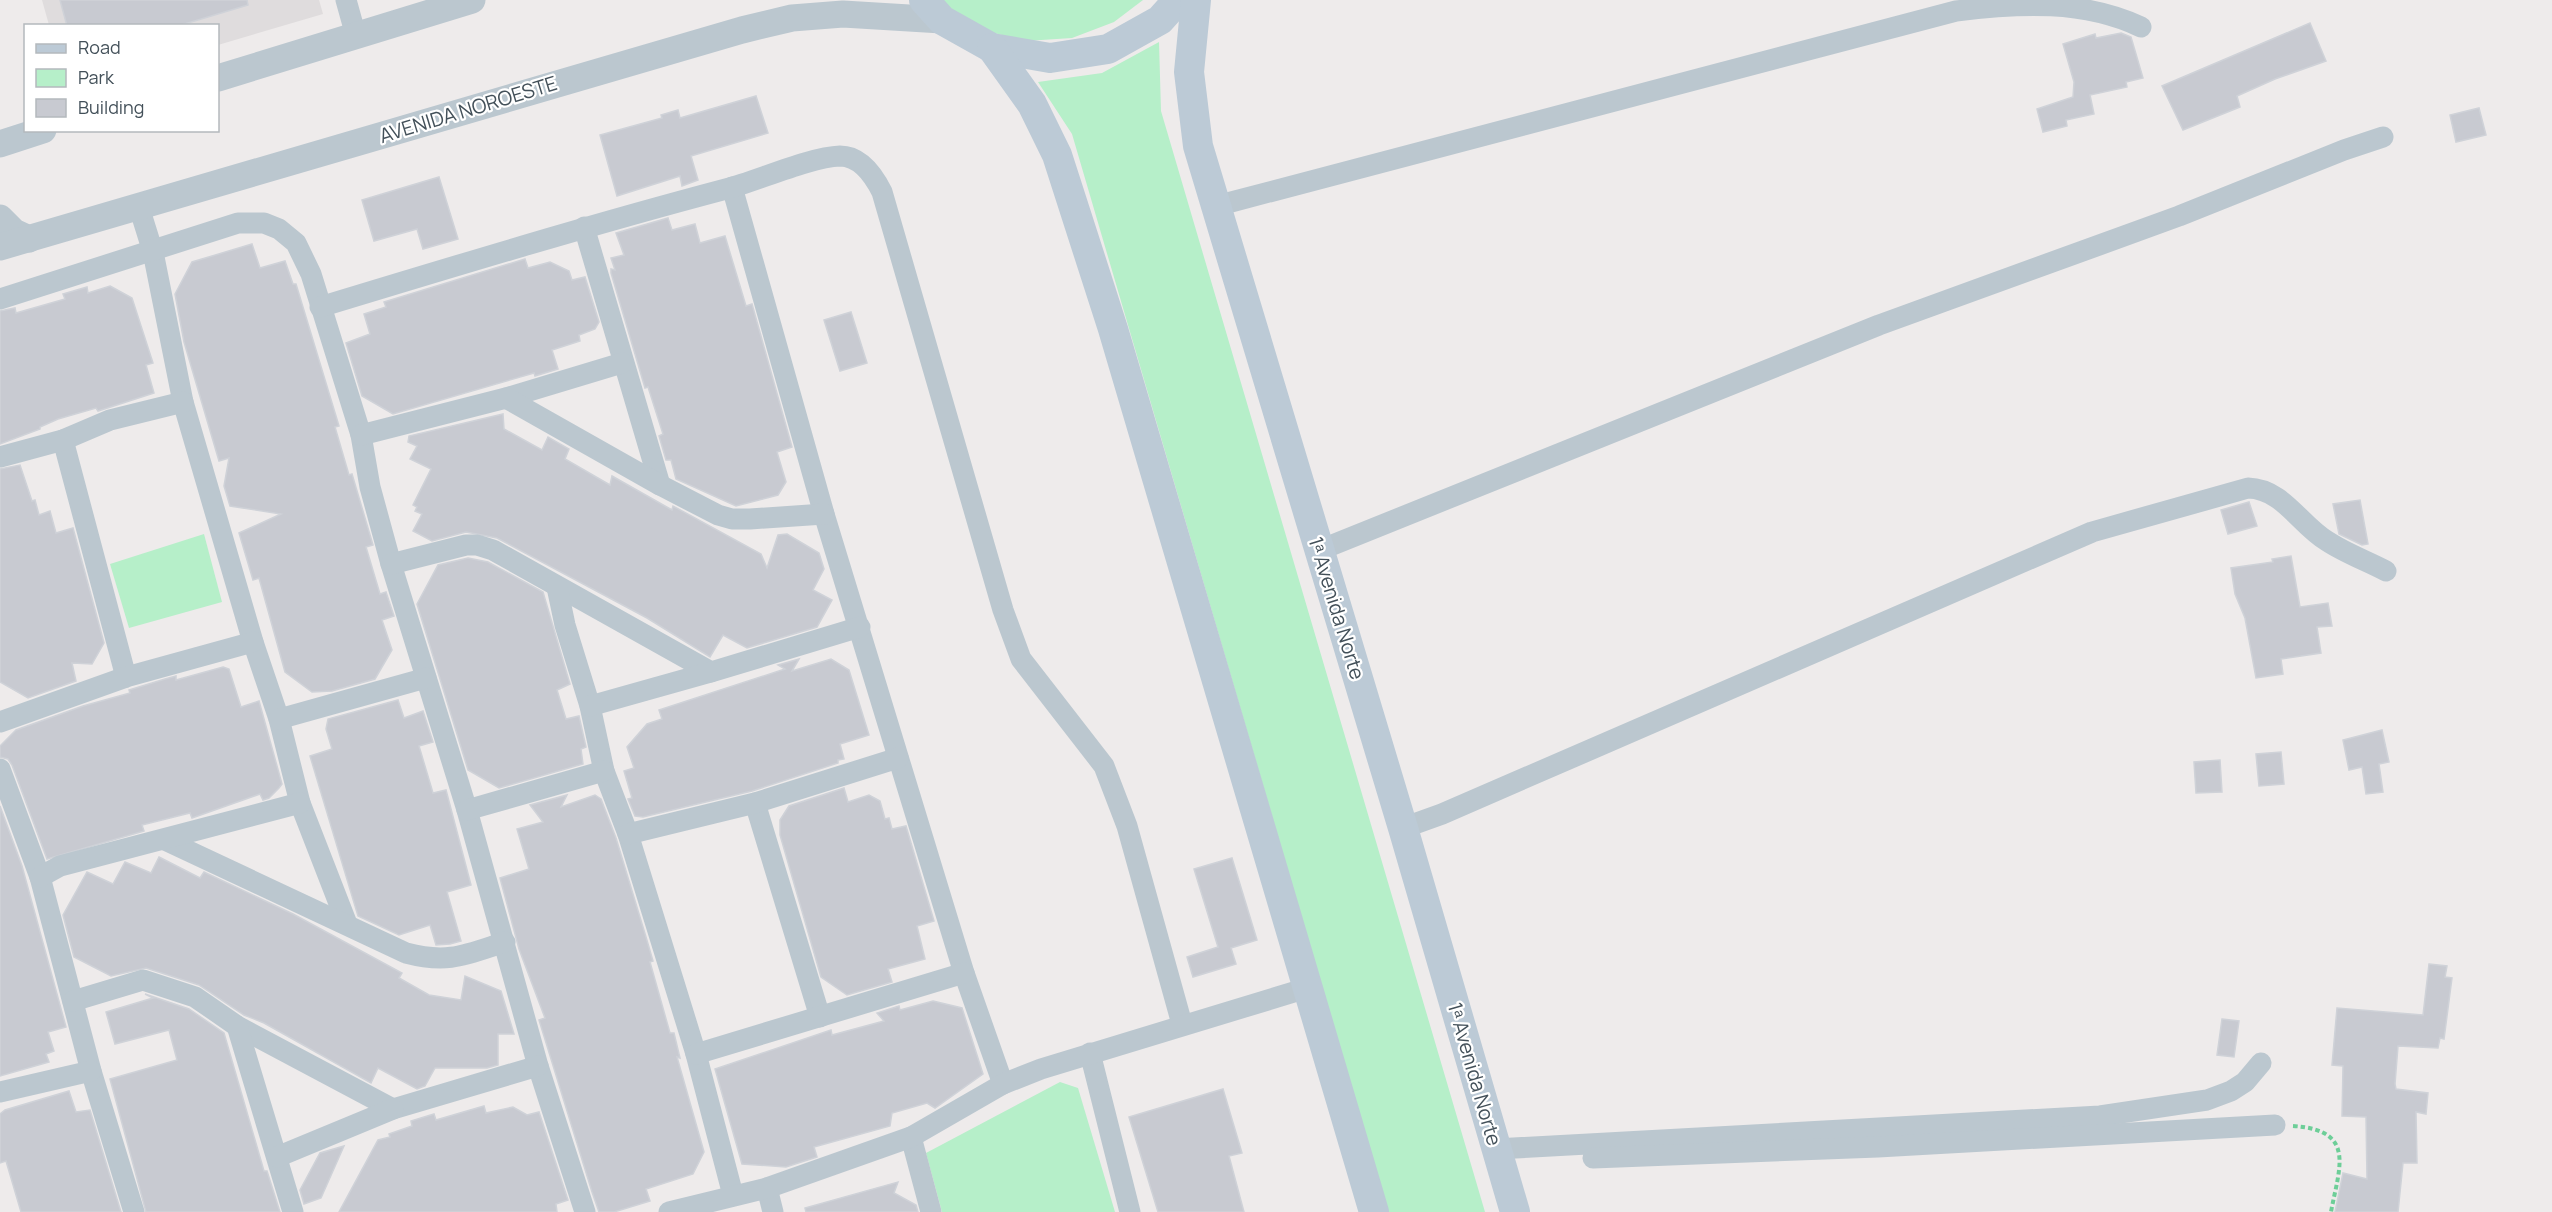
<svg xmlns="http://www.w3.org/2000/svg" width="2552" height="1212" font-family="Manrope,sans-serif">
<rect width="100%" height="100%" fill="#eeebeb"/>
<path fill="#dfdcdd" d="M42,0H319L323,14L218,45V26L49,25Z"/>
<g fill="#b6efc9">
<path d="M937,0H1143L1114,22L1072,38L1026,41L982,30Z"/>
<path d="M1159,42L1161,111L1485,1212H1388L1072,134L1038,82L1102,73Z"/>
<path d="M204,534L222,602L129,628L110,564Z"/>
<path d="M1060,1082L1078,1088L1115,1212H942L926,1153Z"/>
</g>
<g fill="#c8cad1" stroke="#cfd2d8" stroke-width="1.5">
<path d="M60,0H247L248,5L178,26H67Z"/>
<path d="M2310,23L2326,61L2275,79L2237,96L2240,107L2183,130L2162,86Z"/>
<path d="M2121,33L2131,37L2143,78L2126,82L2127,87L2090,95L2094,114L2066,120L2067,126L2043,132L2037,109L2073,97L2074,82L2063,44L2095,34L2096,38Z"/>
<path d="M756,96L768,133L691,156L698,180L682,186L680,176L617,196L600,135L662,118L661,115L678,110L680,118Z"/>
<path d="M2479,108L2486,135L2456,142L2450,115Z"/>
<path d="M439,177L458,239L423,249L417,229L374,241L362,200Z"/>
<path d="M668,218L672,230L695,224L700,243L725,236L746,306L752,304L792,447L777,452L786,482L778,495L736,506L676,479L671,460H666L659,436L663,434L648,387L645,388L611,273V269L615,270L611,258L624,255L616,233Z"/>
<path d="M252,244L260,268L285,261L293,284H296L339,426L335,427L349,475L352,474L373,545L366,547L380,594L386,592L394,616L382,620L392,650L375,679L332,691L312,692L285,672L259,578L253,580L239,533L281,514L230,506L224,486L229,458L219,461L184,342L175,294L192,262Z"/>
<path d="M525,259L528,268L550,262L569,271L572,280L585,277L599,322L595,329L579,335L580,341L552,350L558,369L535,376L534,373L393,414L362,396L346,343L370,334L364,314L386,307L384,302Z"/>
<path d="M110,286L132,298L153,363L146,365L154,393L98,411L96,408L58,419L40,427V429L0,444V311L15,308L16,313L65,299L63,294L87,287L88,293Z"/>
<path d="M851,312L867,363L840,371L824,320Z"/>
<path d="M503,414L504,429L542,450L548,437L569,449L565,459L610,485L612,476L672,510L673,506L761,554L767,568L778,535L787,534L819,553L824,569L813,590L832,600L817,627L747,648L723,635L710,657L647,618L497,538L466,532L432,541L413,531L422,514L415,511L417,507L413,505L431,469L410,459L417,446L408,442L409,436Z"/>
<path d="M20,465L32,501L35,500L39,515L50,511L56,533L73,528L104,643L92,664L72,663L76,681L28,698L0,682V469Z"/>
<path d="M2360,500L2368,544L2362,545L2339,534L2333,504Z"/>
<path d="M2249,502L2257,526L2228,534L2221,510Z"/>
<path d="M2291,556L2300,607L2328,603L2332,626L2317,627L2321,653L2281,659L2283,674L2256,678L2245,618L2235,594L2231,568L2273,562L2272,559Z"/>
<path d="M468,558L488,562L543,592L570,684L557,690L566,719L579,716L586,747L581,749L583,764L499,788L468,770L417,604L438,565Z"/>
<path d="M799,659L792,671L831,659L849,670L869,735L840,744L844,759L838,760V763L752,791L643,817L635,816L628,799L632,798L624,771L634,768L627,747L647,724L662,719L659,710L785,669L778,665Z"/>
<path d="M223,667L229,669L241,707L259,701L282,784L279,788L269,798L263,800L260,794L192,818L190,813L142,825L144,831L47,859L12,765L8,759L0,757V746L16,730L83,706L130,693L129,690L165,679L176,676V680Z"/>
<path d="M398,700L404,718L423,711L433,742L419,746L433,793L446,790L471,885L447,892L461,941L450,944L436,945L430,925L399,935L358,916L310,756L332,749L326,729L328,719Z"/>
<path d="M2382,730L2389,762L2379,764L2383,792L2366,794L2362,767L2349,770L2343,740Z"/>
<path d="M2281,752L2284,784L2259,786L2256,754Z"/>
<path d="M2220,760L2222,792L2196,793L2194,762Z"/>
<path d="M844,788L848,802L869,795L880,801L885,819L889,818L892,829L906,826L934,921L917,926L925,959L888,969L892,982L847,995L821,977L780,835V820L789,806Z"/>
<path d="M567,795L561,807L595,795L601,799L616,838L646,937L653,961L650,962L670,1033H674L680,1058L677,1057L704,1152L693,1174L646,1189L650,1201L614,1212H599L592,1192L539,1020L545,1018L519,949L500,878L529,869L517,829L543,822L530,805Z"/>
<path d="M0,806L22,866L66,1027L48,1032L54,1051L46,1054L49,1062L0,1076Z"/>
<path d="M159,857L200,878L204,872L293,914L402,973L399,978L429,995L461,1000L465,976L501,991L514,1034H498V1065L487,1068H435L425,1086L417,1089L378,1068L371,1083L264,1023L244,1015L199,985L146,968L111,976L74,957L63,915L87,872L113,884L125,862L151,873Z"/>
<path d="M1232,858L1257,940L1231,948L1236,964L1193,977L1187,957L1218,947L1194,869Z"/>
<path d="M2429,964L2447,966L2445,977L2452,978L2444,1039L2440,1038L2438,1048L2398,1046L2395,1084L2396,1089L2428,1093L2426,1114L2416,1112L2417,1163H2403L2398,1212H2335L2343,1173L2367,1179L2366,1117L2342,1116L2343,1066L2332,1065L2337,1008L2423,1015Z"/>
<path d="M145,994L189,1009L224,1033L264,1171H267L280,1212H146L110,1079L177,1060L169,1030L115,1044L106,1012L153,998Z"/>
<path d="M933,1001L962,1008L983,1074L935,1108L927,1103L892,1113L890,1126L814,1147L817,1157L786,1167L742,1164L715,1069L831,1030L832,1035L884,1021L877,1013L899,1006L900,1010Z"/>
<path d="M2222,1019L2239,1021L2234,1057L2217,1055Z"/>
<path d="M1223,1089L1242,1153L1229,1156L1244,1212H1158L1129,1117Z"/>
<path d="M69,1091L76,1112L90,1110L121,1212H21L6,1161L0,1163V1114L5,1110Z"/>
<path d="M484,1106L486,1113L513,1107L527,1115L539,1112L568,1200L556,1204L557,1212H339L378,1140L390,1137L389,1134L412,1126L411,1121L434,1114L436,1120Z"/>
<path d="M344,1146L321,1198L304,1204L300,1190L320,1153Z"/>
<path d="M898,1182L894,1193L916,1205L918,1212H806L805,1208Z"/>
</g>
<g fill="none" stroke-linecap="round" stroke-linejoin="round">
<path stroke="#6dce98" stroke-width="4" stroke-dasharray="4.5 3" stroke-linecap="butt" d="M2293,1126C2357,1130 2339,1168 2331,1212"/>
<g stroke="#bbc7cf" stroke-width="21">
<path d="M346,0L356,36"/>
<path d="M732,187L824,514L964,973L1003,1084"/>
<path d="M1216,206L1956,11C2020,3 2084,0 2141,27"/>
<path d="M139,207L153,252L183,402L253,642L279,719L300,803L347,924"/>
<path d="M584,227L660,485"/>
<path d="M0,299L238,223H264L279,229L296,243L311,274L361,435L370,487L391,564L467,810L538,1066L585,1212"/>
<path d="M320,307C455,266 590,225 726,189C757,181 810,157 840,156C861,156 874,176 882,192L1003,610L1021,659L1104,766L1127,826L1182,1024"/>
<path d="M506,398L622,363"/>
<path d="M361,435L506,398L660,485L718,515L732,519H750L824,514"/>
<path d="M63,440L126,677"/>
<path d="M0,457L63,440L110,420L183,402"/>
<path d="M1320,550L1879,325L2179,216L2344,150L2383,137"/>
<path d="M391,564L466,545H477L493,550L711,672L860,627"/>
<path d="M557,587L565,625L590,706L604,771L628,834L696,1054L733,1195"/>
<path d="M590,706L711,672"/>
<path d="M279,719L426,678"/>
<path d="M0,722L126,677L253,642"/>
<path d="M0,769L40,877L91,1071L134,1212"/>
<path d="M755,803L820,1017"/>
<path d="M467,810L604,771"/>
<path d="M1403,828L1442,814L2092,532L2248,488C2283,489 2299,524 2327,541C2345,553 2367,561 2386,571"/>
<path d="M628,834L755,803L898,758"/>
<path d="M165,840L406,953C448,964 465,955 505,942"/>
<path d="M40,877L60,866L300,803"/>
<path d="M73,1001L143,980L195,997L237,1026L393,1109L538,1066"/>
<path d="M237,1026L293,1212"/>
<path d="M1090,1053L1130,1212"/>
<path d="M696,1054L964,973"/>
<path d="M0,1092L91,1071"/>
<path d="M911,1137L931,1212"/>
<path d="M1496,1149L2100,1116L2207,1100L2231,1091L2245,1082L2261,1063"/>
<path d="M277,1157L393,1109"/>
<path d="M1593,1158L1878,1147L2275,1125"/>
<path d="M767,1188L773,1212"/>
<path d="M669,1212L767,1188L911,1137L1003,1084L1041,1069L1307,988"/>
</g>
<g stroke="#bbc7cf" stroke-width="27">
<path d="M218,78L472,0"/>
<path d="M0,144L43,130"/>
<path d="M0,218L14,232L29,239"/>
<path d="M0,247L742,30L792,18L843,14L942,20"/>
</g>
<g stroke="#bccad6" stroke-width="30">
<path d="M924,0L942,20L992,48L1050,58L1108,49L1160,20L1178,0"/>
<path d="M1196,0L1189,72L1198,146L1403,828L1515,1212"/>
<path d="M992,48L1032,104L1057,155L1113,329L1374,1212"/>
</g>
</g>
<g text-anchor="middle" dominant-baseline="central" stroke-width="4.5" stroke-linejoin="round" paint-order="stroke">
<g font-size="20" fill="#435059" stroke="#fff">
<text transform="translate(468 109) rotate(-17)">AVENIDA NOROESTE</text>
<text transform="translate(1337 608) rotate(73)">1ᵃ Avenida Norte</text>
<text transform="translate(1475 1074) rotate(74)">1ᵃ Avenida Norte</text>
</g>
</g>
<rect x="24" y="24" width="195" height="108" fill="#ffffff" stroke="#b4b9bd" stroke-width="1.5"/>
<rect x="36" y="44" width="30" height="9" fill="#bccad6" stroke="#b4b9bd" stroke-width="1.5"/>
<text x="78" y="54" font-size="18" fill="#435059">Road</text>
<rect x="36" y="69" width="30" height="18" fill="#b6efc9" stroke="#b4b9bd" stroke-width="1.5"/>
<text x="78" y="84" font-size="18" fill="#435059">Park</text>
<rect x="36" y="99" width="30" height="18" fill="#c8cad1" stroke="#b4b9bd" stroke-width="1.5"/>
<text x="78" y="114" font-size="18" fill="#435059">Building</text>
</svg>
